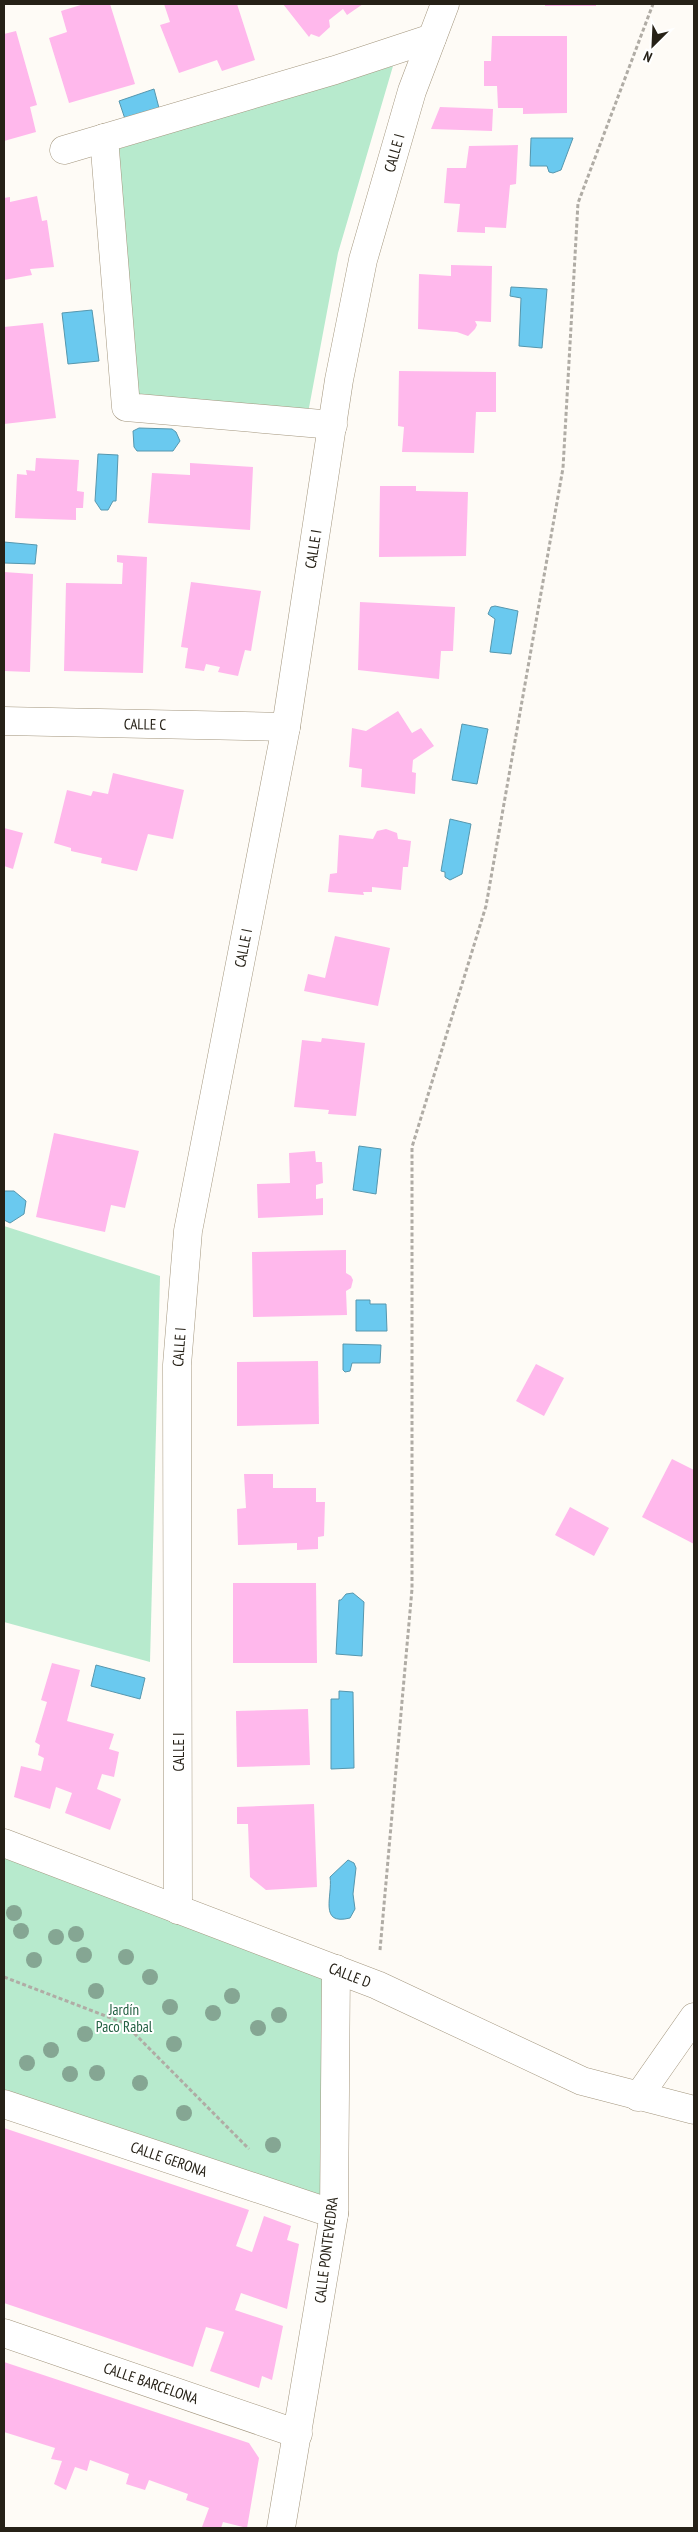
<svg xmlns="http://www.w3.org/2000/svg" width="698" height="2532" font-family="'PT Sans Narrow',sans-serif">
<rect width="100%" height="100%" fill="#fefbf6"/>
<g fill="#b7eacd">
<path d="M393,66L338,253L308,413L135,400L118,149Z"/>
<path d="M4,1226L160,1276L150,1662L4,1622Z"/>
<path d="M4,1843L336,1969L334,2214L4,2104Z"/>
</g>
<g fill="#6ac9ef" stroke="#5697ae">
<path d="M154,89L159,108L125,119L119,101Z"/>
<path d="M531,138H573L561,170L553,173L549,172L547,166H530Z"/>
<path d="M511,287L547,289L542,348L519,346L521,298L510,296Z"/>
<path d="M92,310L99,361L68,364L62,313Z"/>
<path d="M139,428L172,429L176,432L180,441L173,451H137L134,447L133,431Z"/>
<path d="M98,454L118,455L116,501H113L108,510H101L95,501Z"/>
<path d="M4,542L37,545L35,564L4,563Z"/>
<path d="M495,606L518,611L511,654L490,652L495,619L488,614L491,607Z"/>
<path d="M462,724L488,729L477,784L452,780Z"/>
<path d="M450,819L471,824L462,874L450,880L445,877V872L441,871Z"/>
<path d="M359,1146L381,1149L376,1194L353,1190Z"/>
<path d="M4,1191H14L26,1201L24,1214L10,1223L4,1220Z"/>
<path d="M356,1300H370V1304H386L387,1331H356Z"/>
<path d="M343,1344L381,1345L380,1363H352L350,1371L345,1372L343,1370Z"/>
<path d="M353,1593L364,1602L362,1656L336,1654L339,1600H341L346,1594Z"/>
<path d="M96,1665L145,1678L140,1699L91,1686Z"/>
<path d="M339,1691L353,1692L354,1768L331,1769V1699H339Z"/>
<path d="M348,1860L354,1863L356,1868L353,1894L355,1909L350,1918C318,1926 333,1895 330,1877Z"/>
</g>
<g fill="#ffb8ec">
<path d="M84,4H110L135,84L69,103L49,38L67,32L61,11Z"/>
<path d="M164,4H237L255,60L222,71L217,60L179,73L160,25L170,22Z"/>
<path d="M283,4H363L347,15L343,9L329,20L330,27L319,37L311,34L309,37Z"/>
<rect x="545" y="4" width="51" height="2"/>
<path d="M16,31L37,105L30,107L36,132L4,141V34Z"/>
<path d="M492,36H567V113L523,114V108H498L497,86H484V61H491Z"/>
<path d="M440,107L493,109L492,131L431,129Z"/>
<path d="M518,145L516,184L510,185L506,228L485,227V233L457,232L460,204L444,203L447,168H466L469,146Z"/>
<path d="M37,196L42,221L47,220L54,267L30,269L32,275L4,280V198L10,197V202Z"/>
<path d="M451,265L492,266L491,322L475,321L477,325L475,329L468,336L457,332L418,329L419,274L451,276Z"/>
<path d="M43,323L56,418L4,424V327Z"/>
<path d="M399,371L496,372V412H476L474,453L402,452L404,427L398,426Z"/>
<path d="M36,458L79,460L77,491L84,492L83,508H76V520L15,518L17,474L27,475L26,470L35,471Z"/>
<path d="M190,463L253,467L250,530L148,523L152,473L190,475Z"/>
<path d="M380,486H416V491L468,492L466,556L379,557Z"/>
<path d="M117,555L147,557L143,673L64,671L66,583L122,584L123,563L117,562Z"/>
<path d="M4,572L33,574L30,672L4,671Z"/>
<path d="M191,582L261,591L251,651L245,650L238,676L218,672L220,667L206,664L204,671L185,668L188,648L181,647Z"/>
<path d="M360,602L455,607L453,651H441L439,679L358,670Z"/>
<path d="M398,711L412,733L421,728L434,746L413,760L412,772L416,773L415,794L361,787L362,769L349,767L352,728L366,731Z"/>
<path d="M113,773L184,790L173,839L148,834L137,871L101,863L102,858L71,851V848L54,843L67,790L91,796L93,791L108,794Z"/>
<path d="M4,828L23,833L13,869L4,866Z"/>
<path d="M386,829L397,833L398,839L411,841L408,867H403L401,890L372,887V892H363L364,895L328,892L330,874L337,873L339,835L373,839L377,831Z"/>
<path d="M335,936L390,948L378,1006L304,991L308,974L325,978Z"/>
<path d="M322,1038L365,1043L356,1116L328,1114L329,1110L294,1107L302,1040L321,1042Z"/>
<path d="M54,1133L139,1151L125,1208L111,1205L105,1232L36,1217Z"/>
<path d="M315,1151L316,1162H322L323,1183L316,1185V1199L323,1198V1215L258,1218L257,1184L290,1183L289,1153Z"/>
<path d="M346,1250V1273L351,1276L353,1280L351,1288L346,1291L347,1315L253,1317L252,1252Z"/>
<path d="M318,1361L319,1424L237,1426V1362Z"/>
<path d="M536,1364L564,1378L544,1416L516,1401Z"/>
<path d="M672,1459L694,1470V1544L642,1517Z"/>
<path d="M244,1474H273V1488H316V1502H325L324,1536L318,1537V1549L297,1550V1543L238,1545L237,1509L246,1508Z"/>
<path d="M570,1507L609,1528L594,1556L555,1535Z"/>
<path d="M233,1583H316L317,1663H233Z"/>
<path d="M52,1663L80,1670L67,1721L114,1734L109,1749L119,1752L114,1777L102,1774L97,1789L121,1799L110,1830L65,1813L72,1793L56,1787L50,1809L14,1797L21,1766L41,1771L44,1758L38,1755L40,1745L35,1742L47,1702L41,1700Z"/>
<path d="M308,1709L310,1765L237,1767L236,1711Z"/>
<path d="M314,1804L317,1887L266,1890L250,1877L248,1824H237V1807Z"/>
<path d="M4,2128L249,2210L236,2246L252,2252L264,2216L291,2226L287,2240L299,2244L287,2309L241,2293L235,2310L283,2326L272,2380L262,2376L259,2388L210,2371L224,2332L206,2327L193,2367L4,2303Z"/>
<path d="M4,2362L249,2443L259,2458L247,2528L223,2522L221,2528L202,2527L209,2508L186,2500L188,2494L149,2480L145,2490L126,2484L129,2474L90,2460L87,2471L75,2467L66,2490L54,2484L62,2461L51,2459L55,2448L4,2432Z"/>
</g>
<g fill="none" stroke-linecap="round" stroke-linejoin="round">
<g stroke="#a3967e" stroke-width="29">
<g id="street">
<path d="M104,138L126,407L333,425"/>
<path d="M64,150L335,70L432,38"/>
<path d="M4,721L286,727"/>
<path d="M4,1843L377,1985L582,2081L694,2110"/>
<path d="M178,1910L177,1365L188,1231L286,727L339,380L363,260L412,91L445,4"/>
<path d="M638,2097L694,2017"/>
<path d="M4,2104L334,2214"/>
<path d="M4,2333L298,2434"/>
<path d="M281,2528L334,2214L336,1969"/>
</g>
</g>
<g stroke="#b0aca5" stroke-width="3" stroke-dasharray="4 2.5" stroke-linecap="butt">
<path d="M380,1950L412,1589V1147L486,906L563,468L578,203L653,4"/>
<path d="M4,1977L124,2023L249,2149"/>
</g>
<use href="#street" stroke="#fff" stroke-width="28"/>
</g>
<g fill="#85a693">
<circle cx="14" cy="1913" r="8"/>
<circle cx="21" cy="1931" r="8"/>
<circle cx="76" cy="1934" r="8"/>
<circle cx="56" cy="1937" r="8"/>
<circle cx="84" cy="1955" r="8"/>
<circle cx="126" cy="1957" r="8"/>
<circle cx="34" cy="1960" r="8"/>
<circle cx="150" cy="1977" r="8"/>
<circle cx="96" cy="1991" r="8"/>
<circle cx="232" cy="1996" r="8"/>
<circle cx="170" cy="2007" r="8"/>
<circle cx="213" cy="2013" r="8"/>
<circle cx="279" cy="2015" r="8"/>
<circle cx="258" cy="2028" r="8"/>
<circle cx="85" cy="2034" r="8"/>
<circle cx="174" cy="2044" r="8"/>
<circle cx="51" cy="2050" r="8"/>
<circle cx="27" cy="2063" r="8"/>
<circle cx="97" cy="2073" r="8"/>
<circle cx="70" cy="2074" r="8"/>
<circle cx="140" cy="2083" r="8"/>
<circle cx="184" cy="2113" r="8"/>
<circle cx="273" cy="2145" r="8"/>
</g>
<g text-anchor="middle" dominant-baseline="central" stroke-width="4" stroke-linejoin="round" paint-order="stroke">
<g font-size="15" fill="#262117" stroke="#fff">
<text transform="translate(394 153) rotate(-74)">CALLE I</text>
<text transform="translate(313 549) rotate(-81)">CALLE I</text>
<text transform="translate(145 724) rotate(1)">CALLE C</text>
<text transform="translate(243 948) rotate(-79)">CALLE I</text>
<text transform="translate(179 1347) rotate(-86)">CALLE I</text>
<text transform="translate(178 1752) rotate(-90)">CALLE I</text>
<text transform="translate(350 1975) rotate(21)">CALLE D</text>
<text transform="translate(169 2159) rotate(19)">CALLE GERONA</text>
<text transform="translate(326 2250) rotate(-83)">CALLE PONTEVEDRA</text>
<text transform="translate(151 2383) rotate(19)">CALLE BARCELONA</text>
</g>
<g font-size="15" fill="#226042" stroke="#fff">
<text x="124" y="2009">Jardín<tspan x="124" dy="17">Paco Rabal</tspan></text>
</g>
</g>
<rect width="698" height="2532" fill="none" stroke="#262117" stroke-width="10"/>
<g transform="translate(653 45) rotate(204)" stroke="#ffffff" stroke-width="4" paint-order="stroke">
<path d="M0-4L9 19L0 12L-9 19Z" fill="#262117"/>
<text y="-8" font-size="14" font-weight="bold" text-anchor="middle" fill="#262117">N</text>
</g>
</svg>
